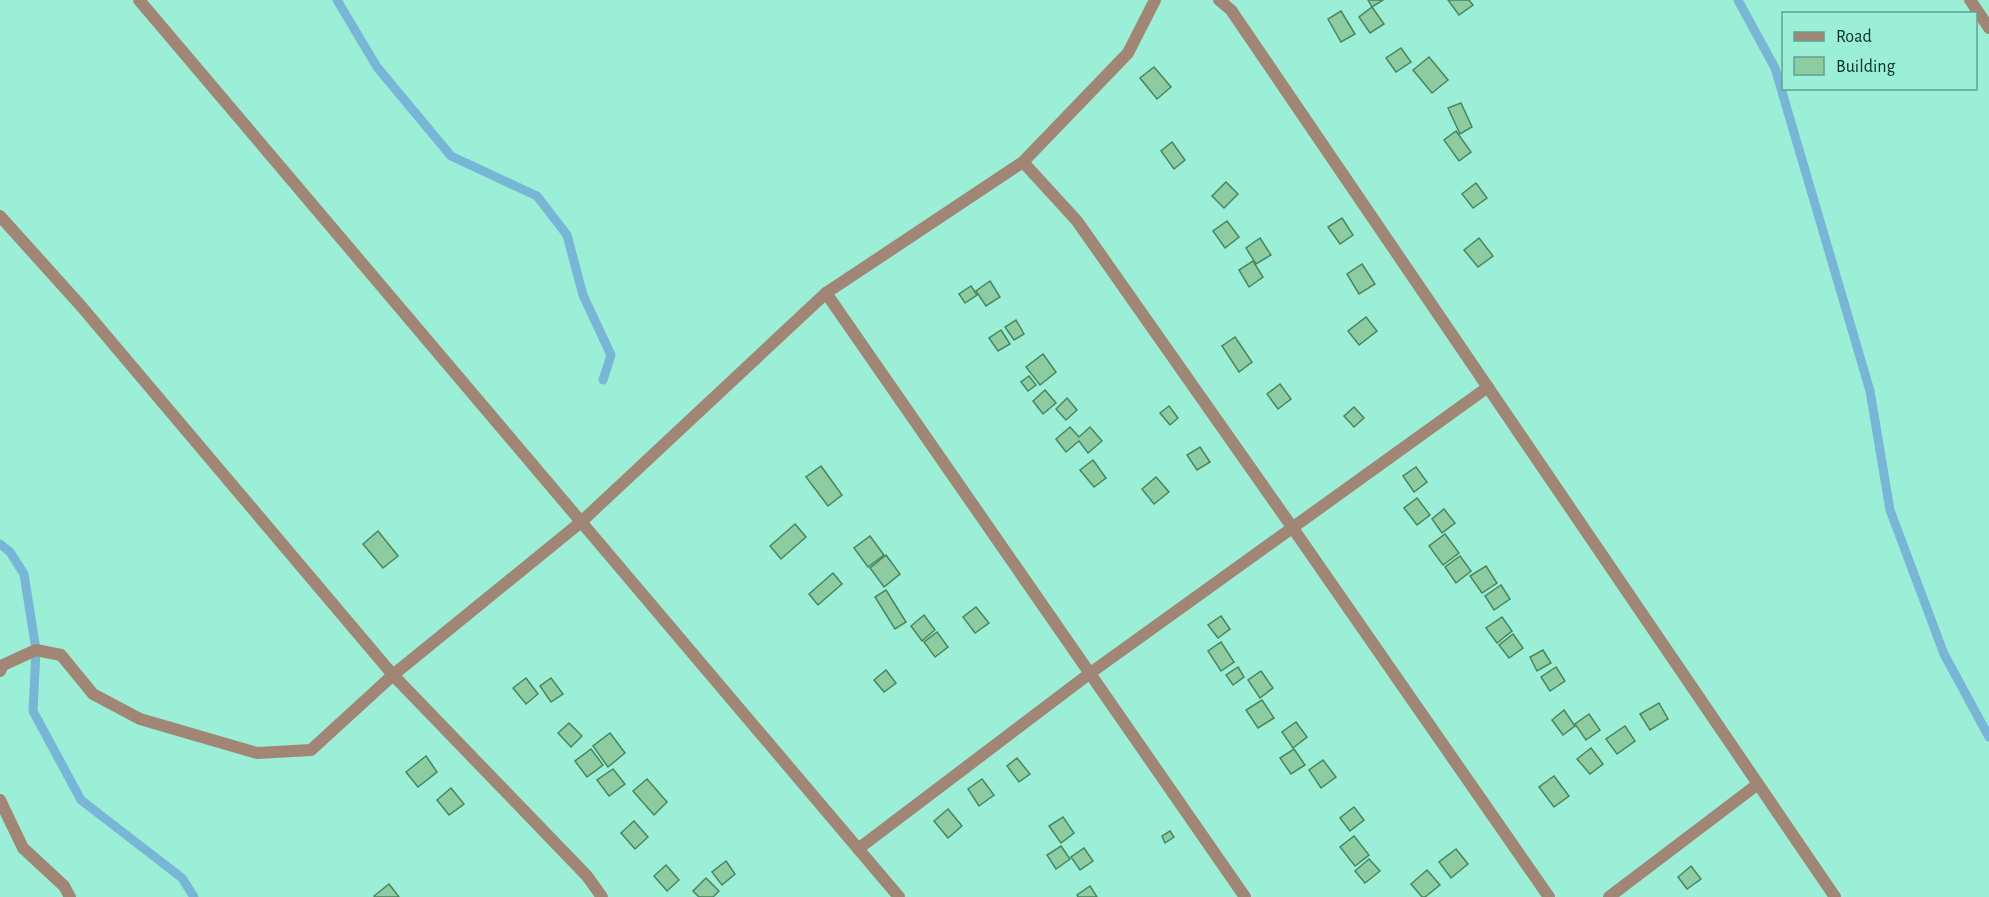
<svg xmlns="http://www.w3.org/2000/svg" width="1989" height="897" font-family="'Alegreya Sans',sans-serif">
<rect width="100%" height="100%" fill="#9aefd6"/>
<g fill="none" stroke-linecap="round" stroke-linejoin="round">
<g stroke="#78b6d8" stroke-width="9">
<path d="M337,0L377,67L451,156L537,196L567,235L583,295L611,355L603,380"/>
<path d="M1738,0L1775,68L1870,391L1890,510L1944,654L1989,737"/>
<path d="M0,544L10,552L24,574L36,650L33,711L81,800L182,878L194,897"/>
</g>
</g>
<g fill="#8dcca0" stroke="#48865e" stroke-width="1.5">
<path d="M1368,0H1383L1372,7Z"/>
<path d="M1448,0H1469L1473,5L1459,15Z"/>
<path d="M1372,7L1384,24L1370,33L1359,17Z"/>
<path d="M1341,11L1355,34L1341,42L1328,19Z"/>
<path d="M1401,48L1411,62L1396,72L1386,58Z"/>
<path d="M1429,57L1448,80L1432,93L1413,70Z"/>
<path d="M1154,67L1171,87L1157,99L1140,78Z"/>
<path d="M1461,103L1472,127L1460,134L1448,108Z"/>
<path d="M1456,131L1471,152L1459,161L1444,140Z"/>
<path d="M1172,142L1185,160L1174,169L1161,151Z"/>
<path d="M1226,182L1238,194L1224,208L1212,196Z"/>
<path d="M1476,183L1487,198L1473,208L1462,194Z"/>
<path d="M1342,218L1353,235L1340,244L1328,227Z"/>
<path d="M1227,221L1239,237L1225,248L1213,231Z"/>
<path d="M1260,238L1271,255L1256,264L1246,248Z"/>
<path d="M1479,238L1493,256L1478,267L1464,250Z"/>
<path d="M1253,261L1263,277L1249,287L1239,270Z"/>
<path d="M1362,264L1375,284L1359,294L1347,274Z"/>
<path d="M990,281L1000,297L986,306L976,291Z"/>
<path d="M971,286L977,295L965,303L959,294Z"/>
<path d="M1366,317L1377,331L1359,345L1348,331Z"/>
<path d="M1016,320L1024,334L1014,340L1005,327Z"/>
<path d="M1001,330L1010,344L998,351L989,338Z"/>
<path d="M1235,337L1252,362L1239,372L1222,346Z"/>
<path d="M1043,354L1056,372L1040,385L1026,367Z"/>
<path d="M1029,376L1036,385L1028,391L1021,382Z"/>
<path d="M1280,384L1291,399L1278,409L1267,394Z"/>
<path d="M1045,390L1056,403L1043,414L1033,401Z"/>
<path d="M1067,398L1077,410L1066,420L1056,409Z"/>
<path d="M1169,406L1178,418L1170,425L1160,413Z"/>
<path d="M1354,407L1364,418L1354,427L1344,416Z"/>
<path d="M1070,427L1079,437L1090,427L1102,441L1088,453L1079,441L1066,452L1056,439Z"/>
<path d="M1200,447L1210,462L1197,470L1187,455Z"/>
<path d="M1093,460L1106,478L1094,487L1080,470Z"/>
<path d="M821,466L842,495L828,506L806,477Z"/>
<path d="M1416,467L1427,482L1414,492L1403,476Z"/>
<path d="M1156,477L1169,492L1154,504L1142,489Z"/>
<path d="M1417,498L1430,515L1417,525L1404,508Z"/>
<path d="M1444,509L1455,523L1442,533L1432,519Z"/>
<path d="M795,524L806,537L781,559L770,546Z"/>
<path d="M378,531L398,556L383,568L363,544Z"/>
<path d="M1445,534L1459,553L1443,565L1429,546Z"/>
<path d="M870,536L884,555L868,567L854,548Z"/>
<path d="M886,555L900,574L884,587L870,568Z"/>
<path d="M1460,556L1471,571L1456,583L1445,567Z"/>
<path d="M1486,566L1497,583L1482,593L1470,576Z"/>
<path d="M833,573L842,584L818,605L809,594Z"/>
<path d="M1501,585L1510,599L1494,610L1485,596Z"/>
<path d="M886,590L906,622L895,629L875,597Z"/>
<path d="M976,607L989,623L975,633L963,617Z"/>
<path d="M924,615L935,630L922,641L911,626Z"/>
<path d="M1221,616L1230,629L1218,638L1208,625Z"/>
<path d="M1502,617L1512,631L1497,643L1486,628Z"/>
<path d="M937,632L948,647L935,657L924,642Z"/>
<path d="M1513,634L1523,648L1509,658L1499,645Z"/>
<path d="M1221,642L1234,662L1221,671L1208,651Z"/>
<path d="M1543,650L1551,663L1537,671L1530,657Z"/>
<path d="M1238,667L1244,677L1233,685L1226,675Z"/>
<path d="M1556,667L1565,681L1550,691L1541,677Z"/>
<path d="M886,670L896,683L884,692L874,680Z"/>
<path d="M1261,671L1273,688L1260,698L1248,680Z"/>
<path d="M526,678L538,694L526,704L513,688Z"/>
<path d="M551,678L563,694L551,702L540,686Z"/>
<path d="M1262,700L1274,718L1258,728L1246,710Z"/>
<path d="M1659,703L1668,719L1650,730L1640,714Z"/>
<path d="M1564,710L1575,726L1563,735L1552,720Z"/>
<path d="M1589,714L1600,730L1586,740L1575,724Z"/>
<path d="M1296,722L1307,737L1293,748L1282,732Z"/>
<path d="M569,723L582,736L571,747L558,733Z"/>
<path d="M1625,726L1635,741L1617,754L1606,739Z"/>
<path d="M610,733L625,753L608,767L593,746Z"/>
<path d="M1591,748L1603,764L1590,774L1577,759Z"/>
<path d="M591,749L603,765L587,777L575,761Z"/>
<path d="M1294,749L1305,765L1291,774L1280,758Z"/>
<path d="M426,756L437,772L418,787L406,772Z"/>
<path d="M1017,758L1030,774L1019,782L1007,766Z"/>
<path d="M1323,760L1336,777L1321,788L1309,770Z"/>
<path d="M613,769L625,784L609,796L597,780Z"/>
<path d="M1554,776L1569,796L1554,807L1539,787Z"/>
<path d="M647,779L667,802L654,815L633,791Z"/>
<path d="M982,779L994,795L979,806L968,789Z"/>
<path d="M451,788L464,804L449,815L437,800Z"/>
<path d="M1354,807L1364,820L1350,831L1340,818Z"/>
<path d="M948,809L962,826L948,838L934,821Z"/>
<path d="M1063,817L1074,833L1061,843L1049,826Z"/>
<path d="M634,821L648,837L635,849L621,833Z"/>
<path d="M1170,831L1174,837L1165,843L1162,836Z"/>
<path d="M1354,836L1369,855L1355,866L1340,847Z"/>
<path d="M1061,846L1070,859L1056,869L1047,855Z"/>
<path d="M1084,848L1093,861L1080,870L1071,857Z"/>
<path d="M1456,849L1468,864L1451,878L1439,862Z"/>
<path d="M1369,859L1380,871L1365,883L1355,871Z"/>
<path d="M726,861L735,874L722,885L712,872Z"/>
<path d="M666,865L679,880L667,891L654,876Z"/>
<path d="M1691,866L1701,879L1687,889L1678,877Z"/>
<path d="M1427,870L1440,885L1425,897H1422L1411,884Z"/>
<path d="M706,878L719,891L713,897H699L693,891Z"/>
<path d="M389,884L399,897H375L374,896Z"/>
<path d="M1090,886L1097,897H1078L1077,895Z"/>
</g>
<g fill="none" stroke-linecap="round" stroke-linejoin="round">
<g stroke="#a18675" stroke-width="12">
<path d="M139,0L899,897"/>
<path d="M1219,0L1231,10L1835,897"/>
<path d="M1970,0L1989,28"/>
<path d="M1023,162L1077,221L1292,527L1549,897"/>
<path d="M0,216L81,306L393,675L587,876L602,897"/>
<path d="M826,293L1245,897"/>
<path d="M0,671L3,665L36,650L61,655L93,694L140,719L257,753L311,750L393,675L581,522L826,293L1023,162L1128,53L1155,0"/>
<path d="M0,800L23,848L64,886L70,897"/>
<path d="M858,849L1089,674L1488,387"/>
<path d="M1609,897L1758,784"/>
</g>
</g>
<rect x="1782" y="12" width="195" height="78" fill="#9aefd6" stroke="#60a390" stroke-width="1.5"/>
<rect x="1794" y="32" width="30" height="9" fill="#a18675" stroke="#60a390" stroke-width="1.5"/>
<text x="1836" y="42" font-size="18" fill="#0a3027">Road</text>
<rect x="1794" y="57" width="30" height="18" fill="#8dcca0" stroke="#60a390" stroke-width="1.5"/>
<text x="1836" y="72" font-size="18" fill="#0a3027">Building</text>
</svg>
